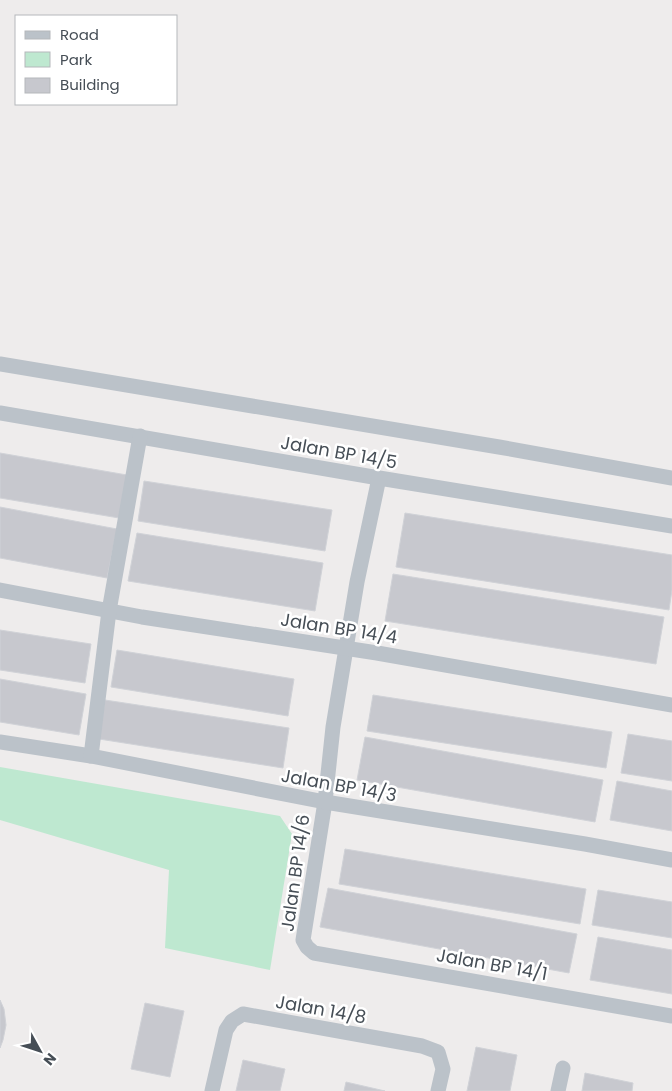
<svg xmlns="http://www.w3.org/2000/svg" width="672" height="1091" font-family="Poppins,sans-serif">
<rect width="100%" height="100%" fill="#eeecec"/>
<path fill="#bee8d0" d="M0,767L280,816L292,834L270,970L165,948L169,870L0,820Z"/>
<g fill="#c7c8ce" stroke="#d0d2d7">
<path d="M0,453L127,475L119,518L0,498Z"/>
<path d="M144,481L332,510L325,551L138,521Z"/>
<path d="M0,507L117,529L107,578L0,558Z"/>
<path d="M405,513L672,555V590L669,610L396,567Z"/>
<path d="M137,533L323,563L315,611L128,581Z"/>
<path d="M393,574L664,617L656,664L385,621Z"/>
<path d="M0,630L91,644L85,683L0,670Z"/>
<path d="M117,650L294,679L288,716L111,687Z"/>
<path d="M0,679L86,694L79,735L0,722Z"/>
<path d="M373,695L612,732L606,768L367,731Z"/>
<path d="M105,700L289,728L283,768L99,739Z"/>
<path d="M628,734L672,741V781L621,773Z"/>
<path d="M365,737L603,780L595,822L357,780Z"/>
<path d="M617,781L672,791V831L610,820Z"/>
<path d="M345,849L586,889L580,924L339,884Z"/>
<path d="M328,888L577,934L569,973L320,927Z"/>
<path d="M598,890L672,902V938L592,925Z"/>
<path d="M598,937L672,950V994L590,980Z"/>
<path d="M0,1000L4,1009L6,1025L3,1040L0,1048Z"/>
<path d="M145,1003L184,1011L170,1077L131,1069Z"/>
<path d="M476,1047L517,1055L510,1091H467Z"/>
<path d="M243,1060L285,1069L280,1091H236Z"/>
<path d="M585,1073L633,1083L632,1091H582Z"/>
<path d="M346,1082L385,1091H344Z"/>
</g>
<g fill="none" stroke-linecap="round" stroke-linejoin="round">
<g stroke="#bbc2c9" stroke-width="15">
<path d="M0,364L499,447L672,478"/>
<path d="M0,413L379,478L672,526"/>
<path d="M379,478L357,582L333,727L325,802L303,940L307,947L314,953L672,1016"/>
<path d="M0,590L142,617L377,653L672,705"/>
<path d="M0,742L91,756L325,802L585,844L672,860"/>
<path d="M91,756L109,611L140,436"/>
<path d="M212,1091L226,1030L232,1021L243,1014L422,1046L438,1052L443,1069L438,1091"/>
<path d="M558,1091L563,1068"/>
</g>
</g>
<g text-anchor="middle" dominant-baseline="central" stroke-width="5" stroke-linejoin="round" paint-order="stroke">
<g font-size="18" fill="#464e56" stroke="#fff">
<text transform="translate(339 452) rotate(10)">Jalan BP 14/5</text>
<text transform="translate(339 628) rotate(9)">Jalan BP 14/4</text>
<text transform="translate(339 785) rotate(10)">Jalan BP 14/3</text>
<text transform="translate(295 873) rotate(-82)">Jalan BP 14/6</text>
<text transform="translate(492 964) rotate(10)">Jalan BP 14/1</text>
<text transform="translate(321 1009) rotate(10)">Jalan 14/8</text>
</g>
</g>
<rect x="15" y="15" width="162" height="90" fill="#ffffff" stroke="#b5b8bb"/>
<rect x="25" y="31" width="25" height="8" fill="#bbc2c9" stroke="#b5b8bb"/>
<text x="60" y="40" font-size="15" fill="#464e56">Road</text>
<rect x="25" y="52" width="25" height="15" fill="#bee8d0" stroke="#b5b8bb"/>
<text x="60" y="65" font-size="15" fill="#464e56">Park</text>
<rect x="25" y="78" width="25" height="15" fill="#c7c8ce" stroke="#b5b8bb"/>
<text x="60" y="90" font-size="15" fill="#464e56">Building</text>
<g transform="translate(40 1051) rotate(130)" stroke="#ffffff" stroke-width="4" paint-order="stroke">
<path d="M0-4L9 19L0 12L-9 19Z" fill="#464e56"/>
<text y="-8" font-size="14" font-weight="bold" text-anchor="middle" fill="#464e56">N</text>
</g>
</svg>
